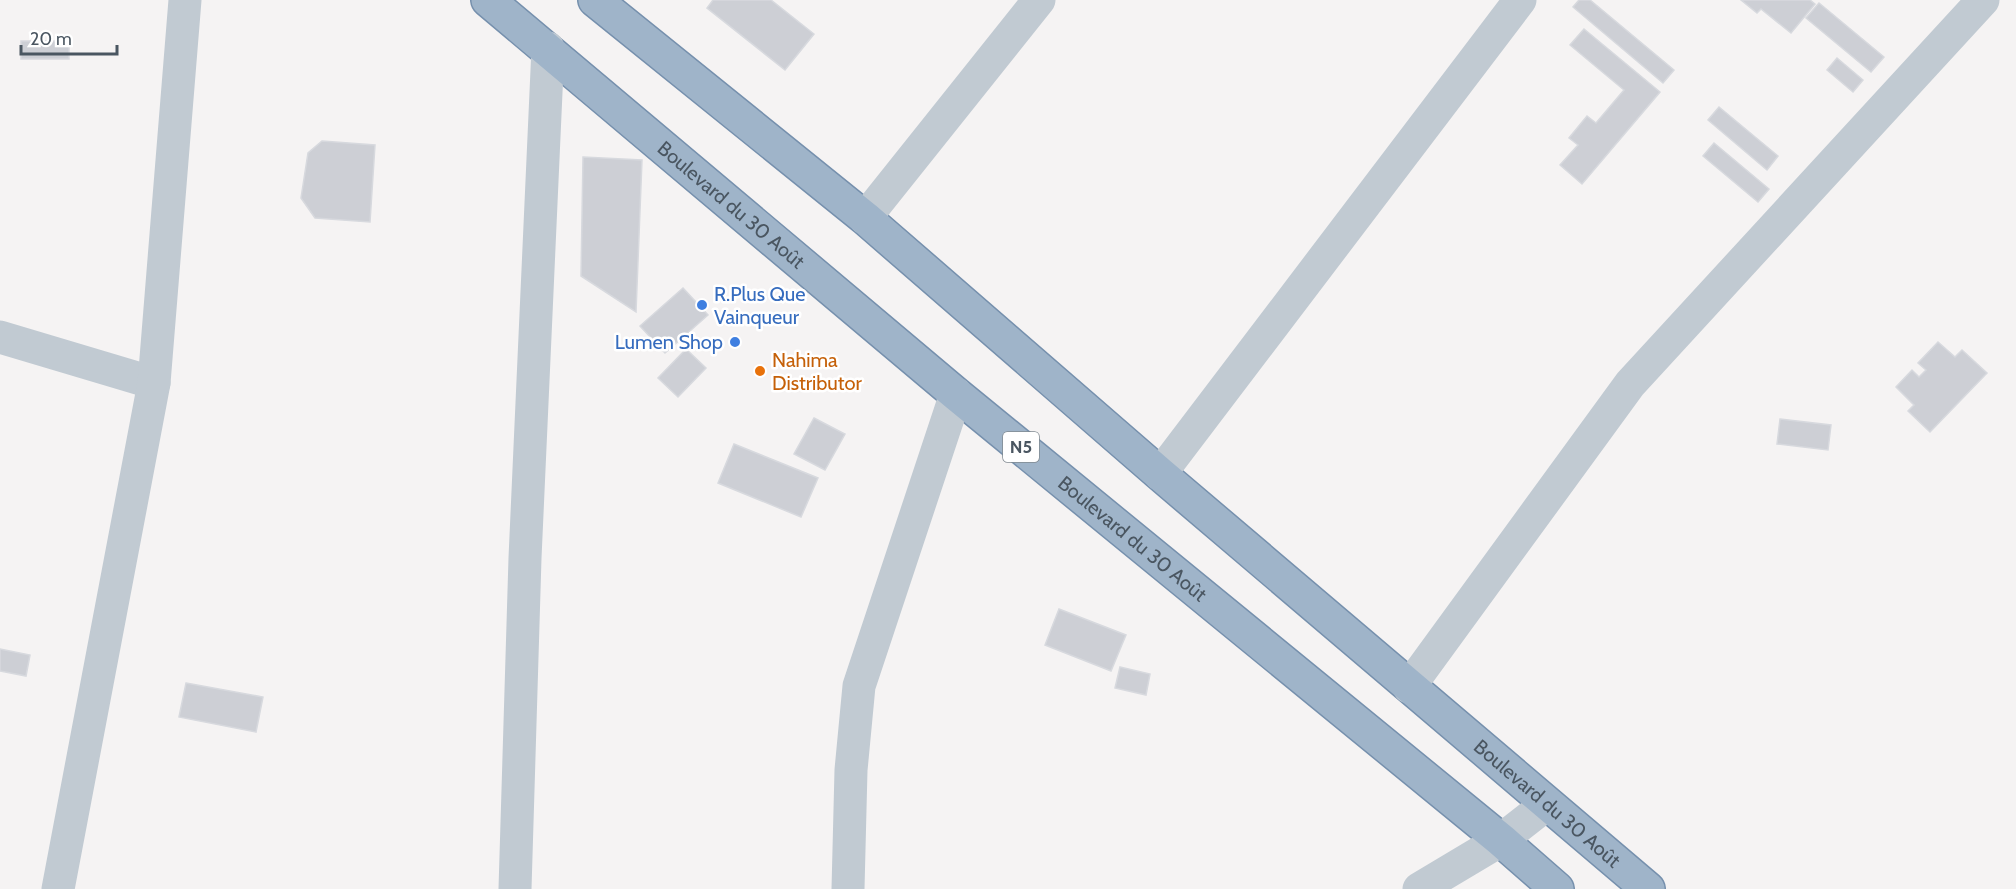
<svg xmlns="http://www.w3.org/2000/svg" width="2016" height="889" font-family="Cabin,sans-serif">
<rect width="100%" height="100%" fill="#f5f3f3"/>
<g fill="#cdcfd5" stroke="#d7d9de" stroke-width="1.5">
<path d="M713,0H771L814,34L785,70L707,8Z"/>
<path d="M1579,0H1590L1674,70L1663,83L1573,7Z"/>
<path d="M1741,0H1810L1815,4L1791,33L1761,9L1757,13Z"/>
<path d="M1819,3L1884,57L1871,72L1806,18Z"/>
<path d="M1584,29L1660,92L1582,184L1560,165L1578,145L1569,138L1587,116L1596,123L1624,90L1570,45Z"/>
<rect x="21" y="41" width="48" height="18"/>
<path d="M1837,58L1863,80L1853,92L1827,70Z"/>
<path d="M1719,107L1778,156L1767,170L1708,120Z"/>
<path d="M322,141L375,145L370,222L315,218L301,198L308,153Z"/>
<path d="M1714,143L1769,189L1758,202L1703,156Z"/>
<path d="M583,157L642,160L636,312L581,276Z"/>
<path d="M683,288L708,315L665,353L640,326Z"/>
<path d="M1938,342L1955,357L1962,350L1987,373L1930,432L1908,411L1914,405L1896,387L1912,370L1919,377L1926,370L1918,363Z"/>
<path d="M686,349L706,368L678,397L658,378Z"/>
<path d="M814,418L845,434L825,470L794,454Z"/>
<path d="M1780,419L1831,425L1828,450L1777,444Z"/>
<path d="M734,444L818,478L801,517L718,483Z"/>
<path d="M1059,609L1126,635L1111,671L1045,645Z"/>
<path d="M0,649L30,655L26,676L0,671Z"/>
<path d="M1120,667L1150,674L1146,695L1115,688Z"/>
<path d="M186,683L263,697L256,732L179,717Z"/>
</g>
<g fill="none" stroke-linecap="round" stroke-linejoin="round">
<g stroke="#7690ad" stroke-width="36">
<g id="trunk">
<path id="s1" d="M488,0L956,394L1501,840L1557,889"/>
<path id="s2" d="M595,0L865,218L1160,474L1648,889"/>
</g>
</g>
<g stroke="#c1cad2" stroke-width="33">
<path d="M865,218L1039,0"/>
<path d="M0,337L154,383"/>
<path d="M1160,474L1520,0"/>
<path d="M1409,687L1630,384L1983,0"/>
<path d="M58,889L154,383L185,0"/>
<path d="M515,889L525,558L548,48"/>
<path d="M848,889L851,770L859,686L956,394"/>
<path d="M1419,889L1501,840L1547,804"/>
</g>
<use href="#trunk" stroke="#9fb4c9" stroke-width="33"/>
</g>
<g fill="#3f7fe0" stroke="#fff" stroke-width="2">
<circle cx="702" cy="305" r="6"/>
<circle cx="735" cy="342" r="6"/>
</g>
<circle fill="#e8710a" stroke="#fff" stroke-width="2" cx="760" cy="371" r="6"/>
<g text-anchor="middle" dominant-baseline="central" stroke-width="5" stroke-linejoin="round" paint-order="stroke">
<rect fill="#fff" stroke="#808990" stroke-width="1.5" x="1003" y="432" width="36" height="30" rx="4.5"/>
<g font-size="18" font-weight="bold" fill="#4a5661">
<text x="1021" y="447">N5</text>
</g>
<g font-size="20" fill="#4a5661" stroke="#fff">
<text stroke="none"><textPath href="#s1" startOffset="318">Boulevard du 30 Août</textPath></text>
<text stroke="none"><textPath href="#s1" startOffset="840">Boulevard du 30 Août</textPath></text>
<text stroke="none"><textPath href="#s2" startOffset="1246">Boulevard du 30 Août</textPath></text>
</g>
<g font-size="20" fill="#366cbe" stroke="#fff" text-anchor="start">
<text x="714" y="294">R.Plus Que<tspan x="714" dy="23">Vainqueur</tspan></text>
<text x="723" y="342" text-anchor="end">Lumen Shop</text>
</g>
<g font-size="20" fill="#c56008" stroke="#fff" text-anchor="start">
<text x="772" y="360">Nahima<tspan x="772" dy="23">Distributor</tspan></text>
</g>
</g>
<path d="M21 45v9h96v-9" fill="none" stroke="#4a5661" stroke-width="3"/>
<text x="30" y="45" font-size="18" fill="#4a5661" stroke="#ffffff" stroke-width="4.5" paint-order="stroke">20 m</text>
</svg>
